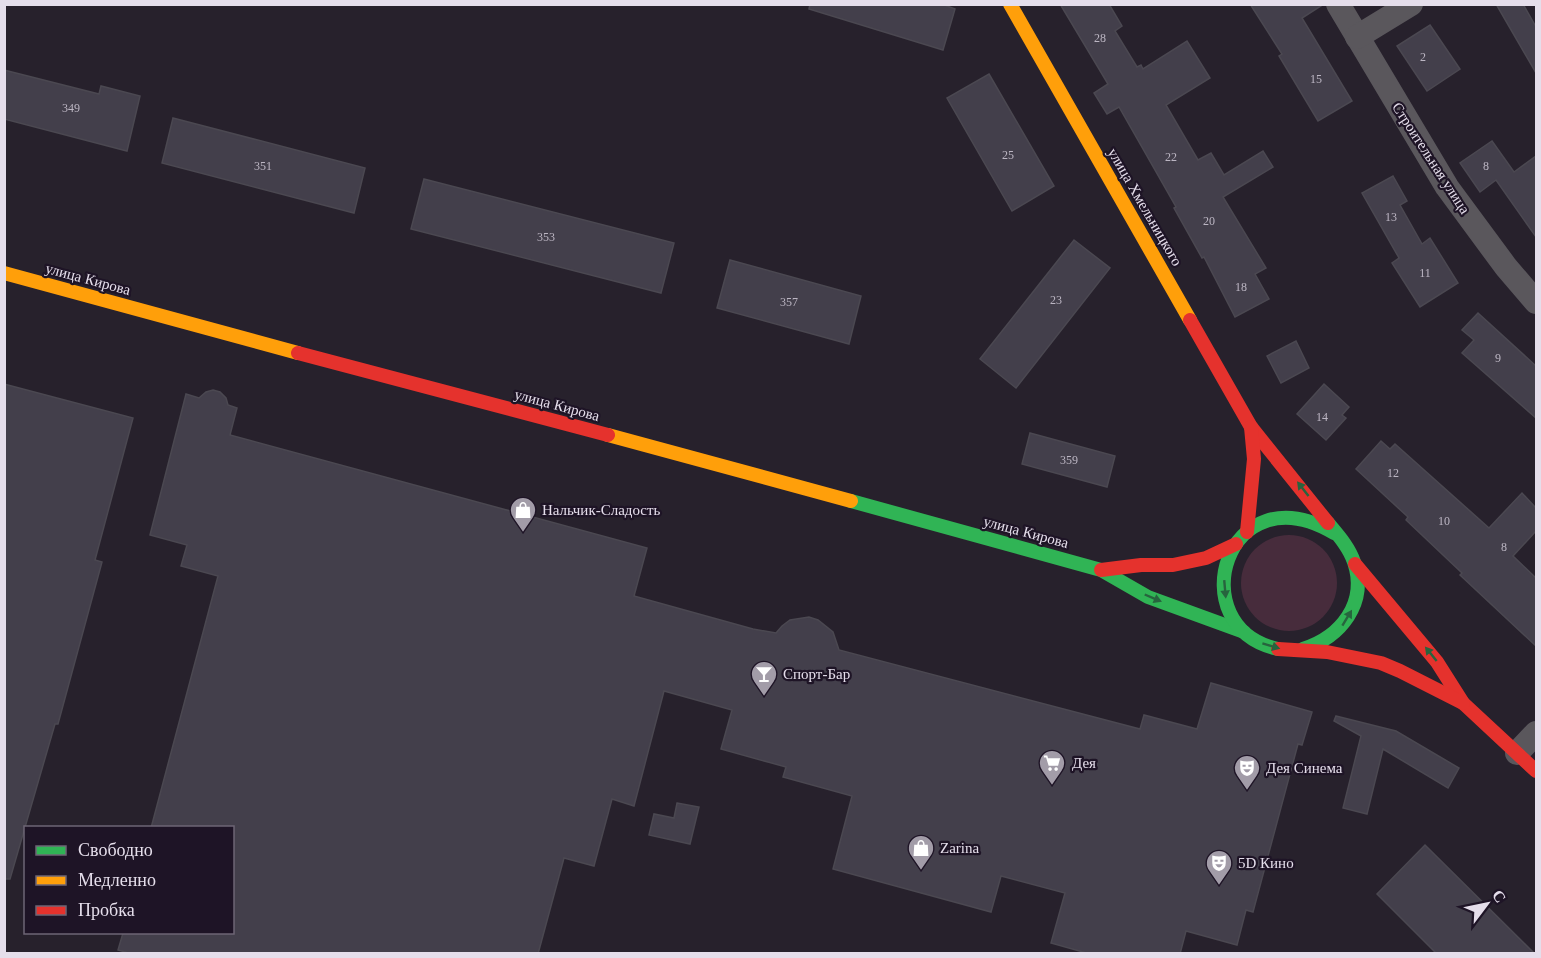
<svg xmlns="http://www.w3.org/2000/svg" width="1541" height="958" font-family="Georgia,serif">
<rect width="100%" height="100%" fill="#27212c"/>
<circle fill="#472c3c" cx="1289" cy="583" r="48"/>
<g fill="#433f4b" stroke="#4b4851" stroke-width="1.5">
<path d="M810,4H942L955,9L943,50L809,9Z"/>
<path d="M1060,4H1109L1122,26L1115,31L1137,67L1141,65L1143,69L1187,41L1210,78L1166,105L1198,160L1211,153L1224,175L1263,151L1273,167L1223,197L1266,268L1255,274L1269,299L1235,317L1204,257L1202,258L1174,208L1176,207L1119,107L1107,114L1094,93L1108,84Z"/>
<path d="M1250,4H1324L1302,18L1352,101L1318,121L1279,56L1282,54Z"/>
<path d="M1496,4H1523L1536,27V73Z"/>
<path d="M1430,25L1460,69L1427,91L1397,46Z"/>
<path d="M4,70L99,94L101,86L140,96L127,151L4,119Z"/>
<path d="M989,74L1054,186L1012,211L947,98Z"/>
<path d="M173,118L365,168L354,213L162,163Z"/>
<path d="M1492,141L1514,172L1536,156V237L1496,180L1480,192L1460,163Z"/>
<path d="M1393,176L1407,201L1400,205L1422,244L1430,238L1458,283L1420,307L1392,263L1399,258L1362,193Z"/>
<path d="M424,179L674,243L661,293L411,229Z"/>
<path d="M1074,240L1110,268L1016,388L980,359Z"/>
<path d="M730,260L861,296L849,344L717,308Z"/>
<path d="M1478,313L1536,366V418L1462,353L1474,340L1462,330Z"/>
<path d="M1296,341L1309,368L1281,383L1267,356Z"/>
<path d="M4,384L133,418L95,560L102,562L58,724H55L10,879H4Z"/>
<path d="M1324,384L1349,407L1342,415L1346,418L1326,440L1297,414Z"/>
<path d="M213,390L220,392L226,398L228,405L237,408L230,435L647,548L634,596L753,629L776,633L782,626L790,620L809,617L818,620L833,632L839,650L1140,729L1144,715L1197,729L1211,683L1312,712L1302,745L1298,744L1253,912L1246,910L1237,945L1186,931L1180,954H1090L1051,943L1065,893L1001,876L991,912L833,869L852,796L783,777L786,767L721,749L732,710L664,691L634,806L612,799L594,866L564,858L538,954H132L118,950L123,933H232V828H151L218,576L181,566L187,545L150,535L186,394L199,398L206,392Z"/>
<path d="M1030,433L1115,456L1107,487L1022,464Z"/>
<path d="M1381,441L1390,449L1395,444L1489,528L1522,493L1536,508V531L1513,556L1536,578V646L1460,575L1462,573L1406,520L1408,517L1356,469Z"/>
<path d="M1336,716L1396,731L1459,768L1448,788L1383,749L1367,814L1343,808L1361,736L1334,721Z"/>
<path d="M677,803L699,807L690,844L649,835L654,814L674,818Z"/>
<path d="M1425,845L1535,954H1437L1377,894Z"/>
</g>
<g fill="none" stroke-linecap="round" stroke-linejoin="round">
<g stroke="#5a575c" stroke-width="24">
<path d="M1338,4L1447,187L1506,267L1536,302"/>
<path d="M1357,37L1411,4"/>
<path d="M1517,753L1536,733"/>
</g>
<g stroke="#30b455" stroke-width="14">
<path d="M851,501L1101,570L1148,597L1244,632"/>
<path d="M1278,649C1179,627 1226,469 1334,533"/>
<path d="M1303,649C1341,637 1368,603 1354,562C1349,547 1338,535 1328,523"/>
</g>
<g stroke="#ff9f0a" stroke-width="14">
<path d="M1010,4L1190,320"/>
<path d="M4,273L298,353"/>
<path d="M608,435L851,501"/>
</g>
<g stroke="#e5322d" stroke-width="14">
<path d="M1190,320L1251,427L1328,523"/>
<path d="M298,353L608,435"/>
<path d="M1247,532L1254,459L1251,427"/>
<path d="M1355,564L1437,662L1463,703L1536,771"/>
<path d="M1101,570L1141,565H1173L1206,558L1236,544"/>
<path d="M1278,649L1327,652L1381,663L1400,671L1463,703"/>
</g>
</g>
<defs><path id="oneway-solid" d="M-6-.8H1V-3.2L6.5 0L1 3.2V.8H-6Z" transform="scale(1.5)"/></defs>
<g fill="#27643e">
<use href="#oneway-solid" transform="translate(1303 489) rotate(-128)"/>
<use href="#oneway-solid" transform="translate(1225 589) rotate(85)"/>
<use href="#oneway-solid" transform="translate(1153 598) rotate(23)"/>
<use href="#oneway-solid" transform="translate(1347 618) rotate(-59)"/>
<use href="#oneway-solid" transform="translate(1271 646) rotate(17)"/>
<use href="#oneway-solid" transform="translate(1431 654) rotate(-129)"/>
</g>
<defs>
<g id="shop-pin" transform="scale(1.35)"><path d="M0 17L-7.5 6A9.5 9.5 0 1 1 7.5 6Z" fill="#a29ca8" stroke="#1e1426"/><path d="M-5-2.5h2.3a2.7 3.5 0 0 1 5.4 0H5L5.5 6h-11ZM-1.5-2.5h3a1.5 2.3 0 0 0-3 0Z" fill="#fff"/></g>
<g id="bar-pin" transform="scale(1.35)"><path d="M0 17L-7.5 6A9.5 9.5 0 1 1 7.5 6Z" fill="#a29ca8" stroke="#1e1426"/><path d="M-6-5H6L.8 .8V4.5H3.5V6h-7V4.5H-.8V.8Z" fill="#fff"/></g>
<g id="supermarket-pin" transform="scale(1.35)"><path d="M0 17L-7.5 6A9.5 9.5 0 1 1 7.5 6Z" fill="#a29ca8" stroke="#1e1426"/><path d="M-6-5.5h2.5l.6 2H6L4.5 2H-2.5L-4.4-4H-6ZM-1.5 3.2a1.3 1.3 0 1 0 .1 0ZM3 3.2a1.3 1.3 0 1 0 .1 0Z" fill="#fff"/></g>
<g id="theatre-pin" transform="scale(1.35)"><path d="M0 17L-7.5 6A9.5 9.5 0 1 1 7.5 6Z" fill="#a29ca8" stroke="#1e1426"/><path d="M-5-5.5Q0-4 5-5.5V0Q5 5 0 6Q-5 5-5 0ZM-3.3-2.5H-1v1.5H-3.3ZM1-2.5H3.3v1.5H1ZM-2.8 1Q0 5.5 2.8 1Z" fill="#fff"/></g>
</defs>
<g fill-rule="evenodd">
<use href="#shop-pin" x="523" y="510"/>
<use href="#bar-pin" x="764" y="674"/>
<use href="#supermarket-pin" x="1052" y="763"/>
<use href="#theatre-pin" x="1247" y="768"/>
<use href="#shop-pin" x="921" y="848"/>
<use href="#theatre-pin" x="1219" y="863"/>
</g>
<g text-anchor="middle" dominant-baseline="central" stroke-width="4.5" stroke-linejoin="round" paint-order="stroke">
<g font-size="12" fill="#bcb6c3">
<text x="1100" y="38">28</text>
<text x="1423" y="57">2</text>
<text x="1316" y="79">15</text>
<text x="71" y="108">349</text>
<text x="1008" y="155">25</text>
<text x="1171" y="157">22</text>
<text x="263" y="166">351</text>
<text x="1486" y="166">8</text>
<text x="1391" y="217">13</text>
<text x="1209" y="221">20</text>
<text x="546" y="237">353</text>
<text x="1425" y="273">11</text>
<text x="1241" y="287">18</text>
<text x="1056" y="300">23</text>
<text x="789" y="302">357</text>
<text x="1498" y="358">9</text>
<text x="1322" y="417">14</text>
<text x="1069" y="460">359</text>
<text x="1393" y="473">12</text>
<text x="1444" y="521">10</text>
<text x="1504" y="547">8</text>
</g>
<g font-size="15" fill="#e5deeb" stroke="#1e1426">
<text transform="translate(1431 158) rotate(57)">Строительная улица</text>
<text transform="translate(1145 207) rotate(60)">улица Хмельницкого</text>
<text transform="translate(88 279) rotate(15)">улица Кирова</text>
<text transform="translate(557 405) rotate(15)">улица Кирова</text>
<text transform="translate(1026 532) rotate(15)">улица Кирова</text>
</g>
<g font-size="15" fill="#e5deeb" stroke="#1e1426" text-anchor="start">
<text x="542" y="510">Нальчик-Сладость</text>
<text x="783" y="674">Спорт-Бар</text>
<text x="1072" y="763">Дея</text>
<text x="1266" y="768">Дея Синема</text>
<text x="940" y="848">Zarina</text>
<text x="1238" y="863">5D Кино</text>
</g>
</g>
<rect width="1541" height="958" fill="none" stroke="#e5deeb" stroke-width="12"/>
<rect x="24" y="826" width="210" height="108" fill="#1e1426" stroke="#6e6575" stroke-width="1.5"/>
<rect x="36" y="846" width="30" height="9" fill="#30b455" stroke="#6e6575" stroke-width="1.5"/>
<text x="78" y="856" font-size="18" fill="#e5deeb">Свободно</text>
<rect x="36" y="876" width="30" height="9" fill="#ff9f0a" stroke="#6e6575" stroke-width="1.5"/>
<text x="78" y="886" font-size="18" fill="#e5deeb">Медленно</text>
<rect x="36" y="906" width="30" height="9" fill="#e5322d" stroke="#6e6575" stroke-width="1.5"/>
<text x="78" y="916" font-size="18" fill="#e5deeb">Пробка</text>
<g transform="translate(1487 904) rotate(58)" stroke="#1e1426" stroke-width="4.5" paint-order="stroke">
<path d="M0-4.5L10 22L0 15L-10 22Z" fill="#e5deeb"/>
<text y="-9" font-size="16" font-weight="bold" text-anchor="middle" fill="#e5deeb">С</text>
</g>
</svg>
